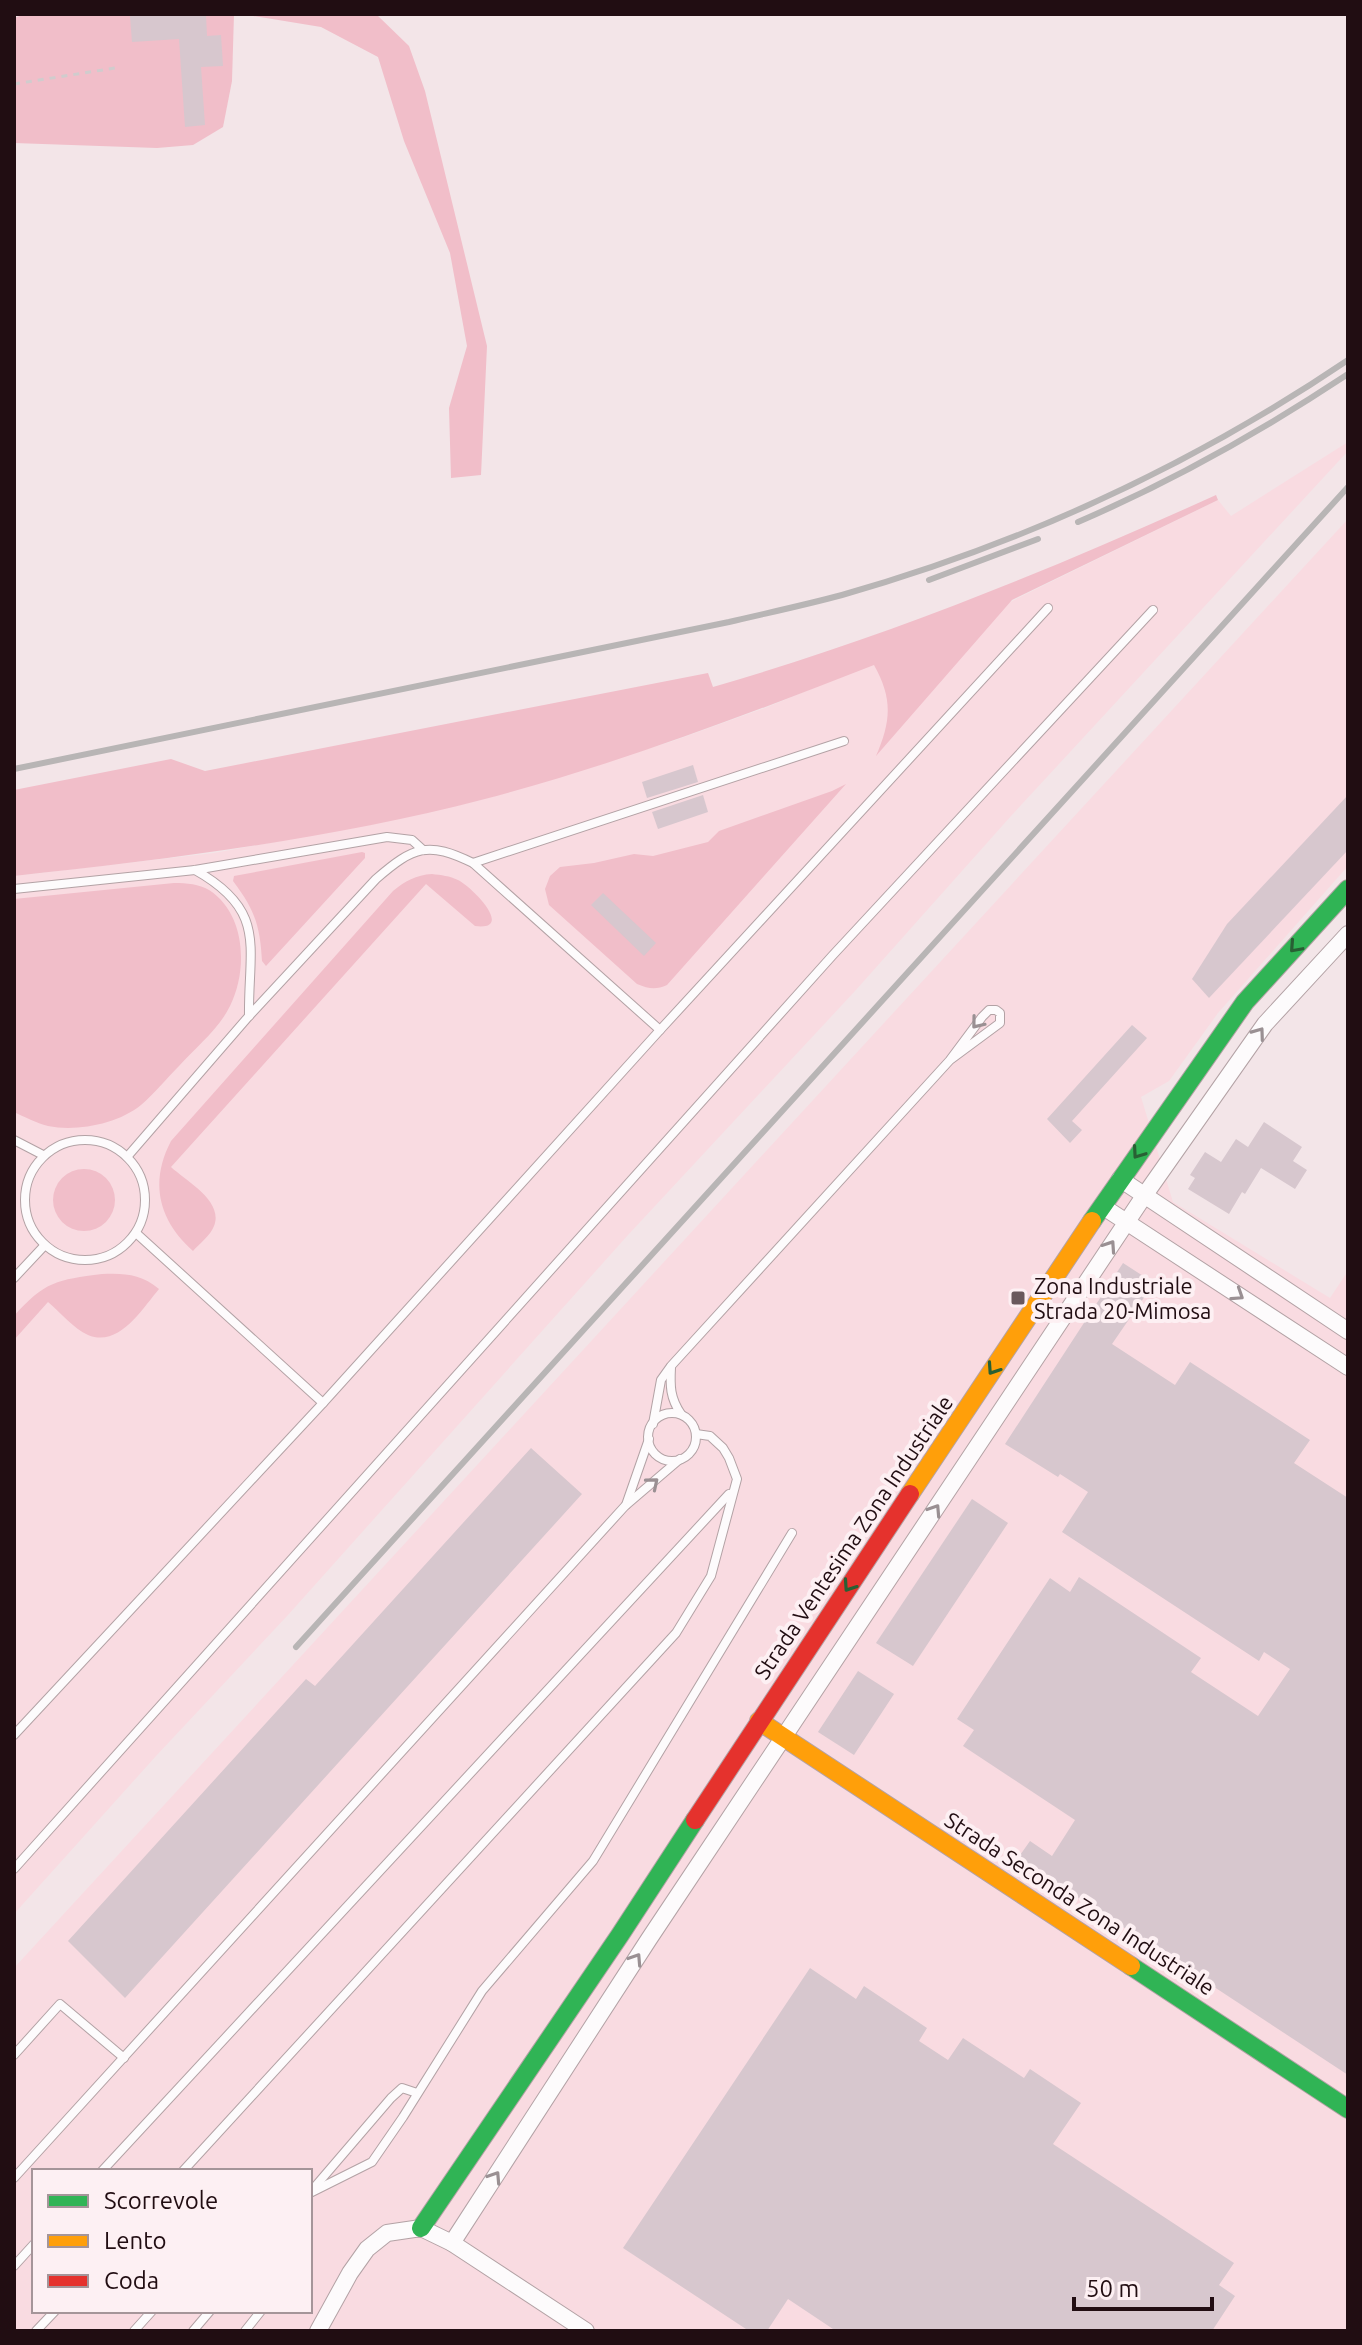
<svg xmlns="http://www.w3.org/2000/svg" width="1362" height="2345" font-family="Ubuntu,sans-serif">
<rect width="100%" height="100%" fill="#f3e5e8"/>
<g fill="#f9dbe1" fill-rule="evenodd">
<path d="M1348,442V451L1011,816L855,991L628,1235L288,1615L156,1756L14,1914V876L214,853L388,821L485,799L673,741L765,708L949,632L1218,500L1231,516Z"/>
<path d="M1348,519V866L1218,1013L1169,1081L1141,1097L1173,1202L1330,1298L1348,1271V2331H14V1968ZM34,2171H310V2311H34Z"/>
</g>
<g fill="#f1bec9">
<path d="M25,14H234L232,81L223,127L193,145L157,148L14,143V18Z"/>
<path d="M241,14H376L409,46L425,91L487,346L481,475L451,478L449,408L467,346L450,253L404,141L378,57L321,27Z"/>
<path d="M1216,495L1218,500L1012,600L876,756C891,721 893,699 874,665C746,715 618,764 485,799C331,839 172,859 14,876V790L171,759L205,771L708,673L713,687C886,637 1053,569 1216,495Z"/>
<path d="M846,784L667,985C656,990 649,989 637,984L549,905L545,889L550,876L560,867L594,863L634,854L653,856L708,842L719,831L832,791Z"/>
<path d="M362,852L365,853V858L266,966L262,961C260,926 255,910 233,881L234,876Z"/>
<path d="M432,874C441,875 450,876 458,880C471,886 516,931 475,926L426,884L171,1167C186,1181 224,1201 214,1226C211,1235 199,1244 193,1251C159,1221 149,1183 171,1141L393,891C405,881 416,875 432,874Z"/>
<path d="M174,883C187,883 199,884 209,890C246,914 248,970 230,1006C219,1029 196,1047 179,1066C166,1079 154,1094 141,1105C118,1124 76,1132 48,1126C36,1123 25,1117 14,1112V899Z"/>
<circle cx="84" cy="1200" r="31"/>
<path d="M102,1274C125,1273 141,1274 159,1289C142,1309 119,1348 88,1335C74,1329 60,1312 48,1302L14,1340V1316C45,1281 57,1280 102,1274Z"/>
</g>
<g fill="#d7c7ce">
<path d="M141,14H206L207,36L221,35L223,66L201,67L205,125L185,127L179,39L132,42L130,16Z"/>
<path d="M693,765L698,782L647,798L642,782Z"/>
<path d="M703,795L708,812L658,829L652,812Z"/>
<path d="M1348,795V850L1209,998L1192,979L1227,924Z"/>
<path d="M603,893L656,943L644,956L591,905Z"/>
<path d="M1132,1025L1147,1038L1072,1121L1082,1130L1070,1143L1047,1119Z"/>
<path d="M1264,1122L1302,1147L1293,1161L1307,1170L1295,1189L1261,1168L1245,1194L1242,1192L1229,1214L1188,1189L1195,1178L1190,1175L1205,1152L1221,1162L1236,1139L1248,1147Z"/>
<path d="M1123,1263L1154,1283L1112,1344L1175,1385L1190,1362L1310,1440L1294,1463L1348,1498V2075L1018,1858L1030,1841L1052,1856L1075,1820L963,1746L974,1730L957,1719L1050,1578L1070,1592L1079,1577L1201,1658L1191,1672L1258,1716L1290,1669L1264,1652L1259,1661L1062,1532L1088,1492L1060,1474L1058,1477L1005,1444Z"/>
<path d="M531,1448L582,1494L125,1998L68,1941L306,1679L315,1686Z"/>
<path d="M972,1499L1008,1523L913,1666L876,1643Z"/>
<path d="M858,1671L894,1694L854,1755L818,1732Z"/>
<path d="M810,1968L856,1999L864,1986L927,2028L919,2041L948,2060L963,2038L1024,2078L1030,2069L1081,2103L1053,2144L1234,2263L1219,2285L1235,2296L1212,2331H836L788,2299L767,2331H749L623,2248Z"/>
</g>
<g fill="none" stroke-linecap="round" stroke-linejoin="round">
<g stroke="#b3a2a5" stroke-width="10">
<g id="lane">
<path d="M473,863L844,741"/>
<path d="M195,870C268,911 248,947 249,1016"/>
<path d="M14,889L195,870L387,837L412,840L423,850"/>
<circle cx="85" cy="1200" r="60"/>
<path d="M14,1140L43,1155"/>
<path d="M127,1157L249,1016L376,879C414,846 428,841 473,863L660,1030"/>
<path d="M136,1233L323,1403"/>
<path d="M14,1278L44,1246"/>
<path d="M671,1367C670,1386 670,1398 681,1414"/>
<circle cx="672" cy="1437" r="24"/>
<path d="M653,1424L661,1380L671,1366L950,1060L982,1017L989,1010H996L1000,1013V1023L950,1060"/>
<path d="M626,1505L649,1439"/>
<path d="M14,1735L323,1403L660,1030L1048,608"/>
<path d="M14,1869L832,956L1153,610"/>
<path d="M14,2055L60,2004L124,2058"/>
<path d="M102,2171L729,1494"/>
<path d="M183,2171L676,1633L711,1576L737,1479L729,1458L723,1448L710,1436L696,1434"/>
<path d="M14,2178L625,1506L680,1459"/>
<path d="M313,2189L391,2098L402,2088L417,2093"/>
<path d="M310,2193L372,2162L403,2117L482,1991L593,1861L792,1533"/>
<path d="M14,2266L34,2244"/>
<path d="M36,2331L55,2311"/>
<path d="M134,2331L152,2311"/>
<path d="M193,2331L210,2311"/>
<path d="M245,2331L261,2311"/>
</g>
</g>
<g stroke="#b3a2a5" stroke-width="18">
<g id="street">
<path d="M1120,1179L1348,1331"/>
<path d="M1102,1206L1348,1367"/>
<path d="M452,2243L649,1939L1144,1196L1265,1024L1348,934"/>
<path d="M318,2331L350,2273L367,2249L387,2233L421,2228L452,2243L586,2331"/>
</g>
</g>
<g stroke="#b3a2a5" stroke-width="20">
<g id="fast">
<path d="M1092,1221L1245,1002L1348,889"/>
<path d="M1131,1966L1348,2109"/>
<path d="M421,2228L620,1935L695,1820"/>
</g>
</g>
<g stroke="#b3a2a5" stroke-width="20">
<g id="slow">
<path d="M910,1494L1092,1221"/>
<path d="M759,1721L1131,1966"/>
</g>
</g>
<g stroke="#b3a2a5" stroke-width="20">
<path id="jam" d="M695,1820L910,1494"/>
</g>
<path stroke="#d0cccd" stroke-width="3" stroke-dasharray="6 6" stroke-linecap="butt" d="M14,84L115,68"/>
<use href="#lane" stroke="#fdfbfc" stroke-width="8"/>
<use href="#street" stroke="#fdfbfc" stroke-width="16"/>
<use href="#fast" stroke="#30b455" stroke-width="18"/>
<use href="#slow" stroke="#ff9f0a" stroke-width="18"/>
<use href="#jam" stroke="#e5322d" stroke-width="18"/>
<g stroke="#b8b5b5" stroke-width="6">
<path d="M1078,522C1173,481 1262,431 1348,374"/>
<path d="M929,580L1038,539"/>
<path d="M14,769L729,622C767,613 805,605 842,595C1022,544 1194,464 1348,360"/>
<path d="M296,1647L1348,487"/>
</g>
</g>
<defs><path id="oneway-chevron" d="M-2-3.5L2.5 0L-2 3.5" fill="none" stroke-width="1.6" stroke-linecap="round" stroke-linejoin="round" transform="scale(2)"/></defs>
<g stroke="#286034">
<use href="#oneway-chevron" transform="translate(1295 947) rotate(132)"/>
<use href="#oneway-chevron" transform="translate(1138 1153) rotate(125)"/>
<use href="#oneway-chevron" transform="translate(993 1369) rotate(124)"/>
<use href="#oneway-chevron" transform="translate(849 1586) rotate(124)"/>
</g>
<g stroke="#9a9093">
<use href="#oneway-chevron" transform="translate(977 1023) rotate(129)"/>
<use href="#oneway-chevron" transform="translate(1259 1033) rotate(-54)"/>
<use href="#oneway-chevron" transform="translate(1110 1246) rotate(-56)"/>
<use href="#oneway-chevron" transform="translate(1238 1295) rotate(33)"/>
<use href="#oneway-chevron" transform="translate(653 1483) rotate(-40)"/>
<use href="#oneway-chevron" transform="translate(935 1510) rotate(-57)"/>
<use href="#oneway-chevron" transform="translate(636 1959) rotate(-57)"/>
<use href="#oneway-chevron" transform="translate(495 2177) rotate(-57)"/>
</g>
<rect fill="#6a595d" stroke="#fdf0f3" stroke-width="3" x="1010" y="1290" width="16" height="16" rx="4"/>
<g text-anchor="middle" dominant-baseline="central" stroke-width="8" stroke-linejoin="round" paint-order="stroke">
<g font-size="22" fill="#210d12" stroke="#fdf0f3" text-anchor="start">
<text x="1034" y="1285">Zona Industriale<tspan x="1034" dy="25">Strada 20-Mimosa</tspan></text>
</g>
<g font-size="22" fill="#210d12" stroke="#fdf0f3">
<text transform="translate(853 1537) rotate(-56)">Strada Ventesima Zona Industriale</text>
<text transform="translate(1080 1903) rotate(33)">Strada Seconda Zona Industriale</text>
</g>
</g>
<rect width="1362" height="2345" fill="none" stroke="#210d12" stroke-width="32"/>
<rect x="32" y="2169" width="280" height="144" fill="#fdf0f3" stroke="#a59599" stroke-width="2"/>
<rect x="48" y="2195" width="40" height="12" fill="#30b455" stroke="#a59599" stroke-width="2"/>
<text x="104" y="2209" font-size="24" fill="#210d12">Scorrevole</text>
<rect x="48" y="2235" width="40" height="12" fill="#ff9f0a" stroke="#a59599" stroke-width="2"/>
<text x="104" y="2249" font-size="24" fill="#210d12">Lento</text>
<rect x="48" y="2275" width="40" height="12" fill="#e5322d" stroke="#a59599" stroke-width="2"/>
<text x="104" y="2289" font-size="24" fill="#210d12">Coda</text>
<path d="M1074 2297v12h138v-12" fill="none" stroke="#210d12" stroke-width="4"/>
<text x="1086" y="2297" font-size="24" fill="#210d12" stroke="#fdf0f3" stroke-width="6" paint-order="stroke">50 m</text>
</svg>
